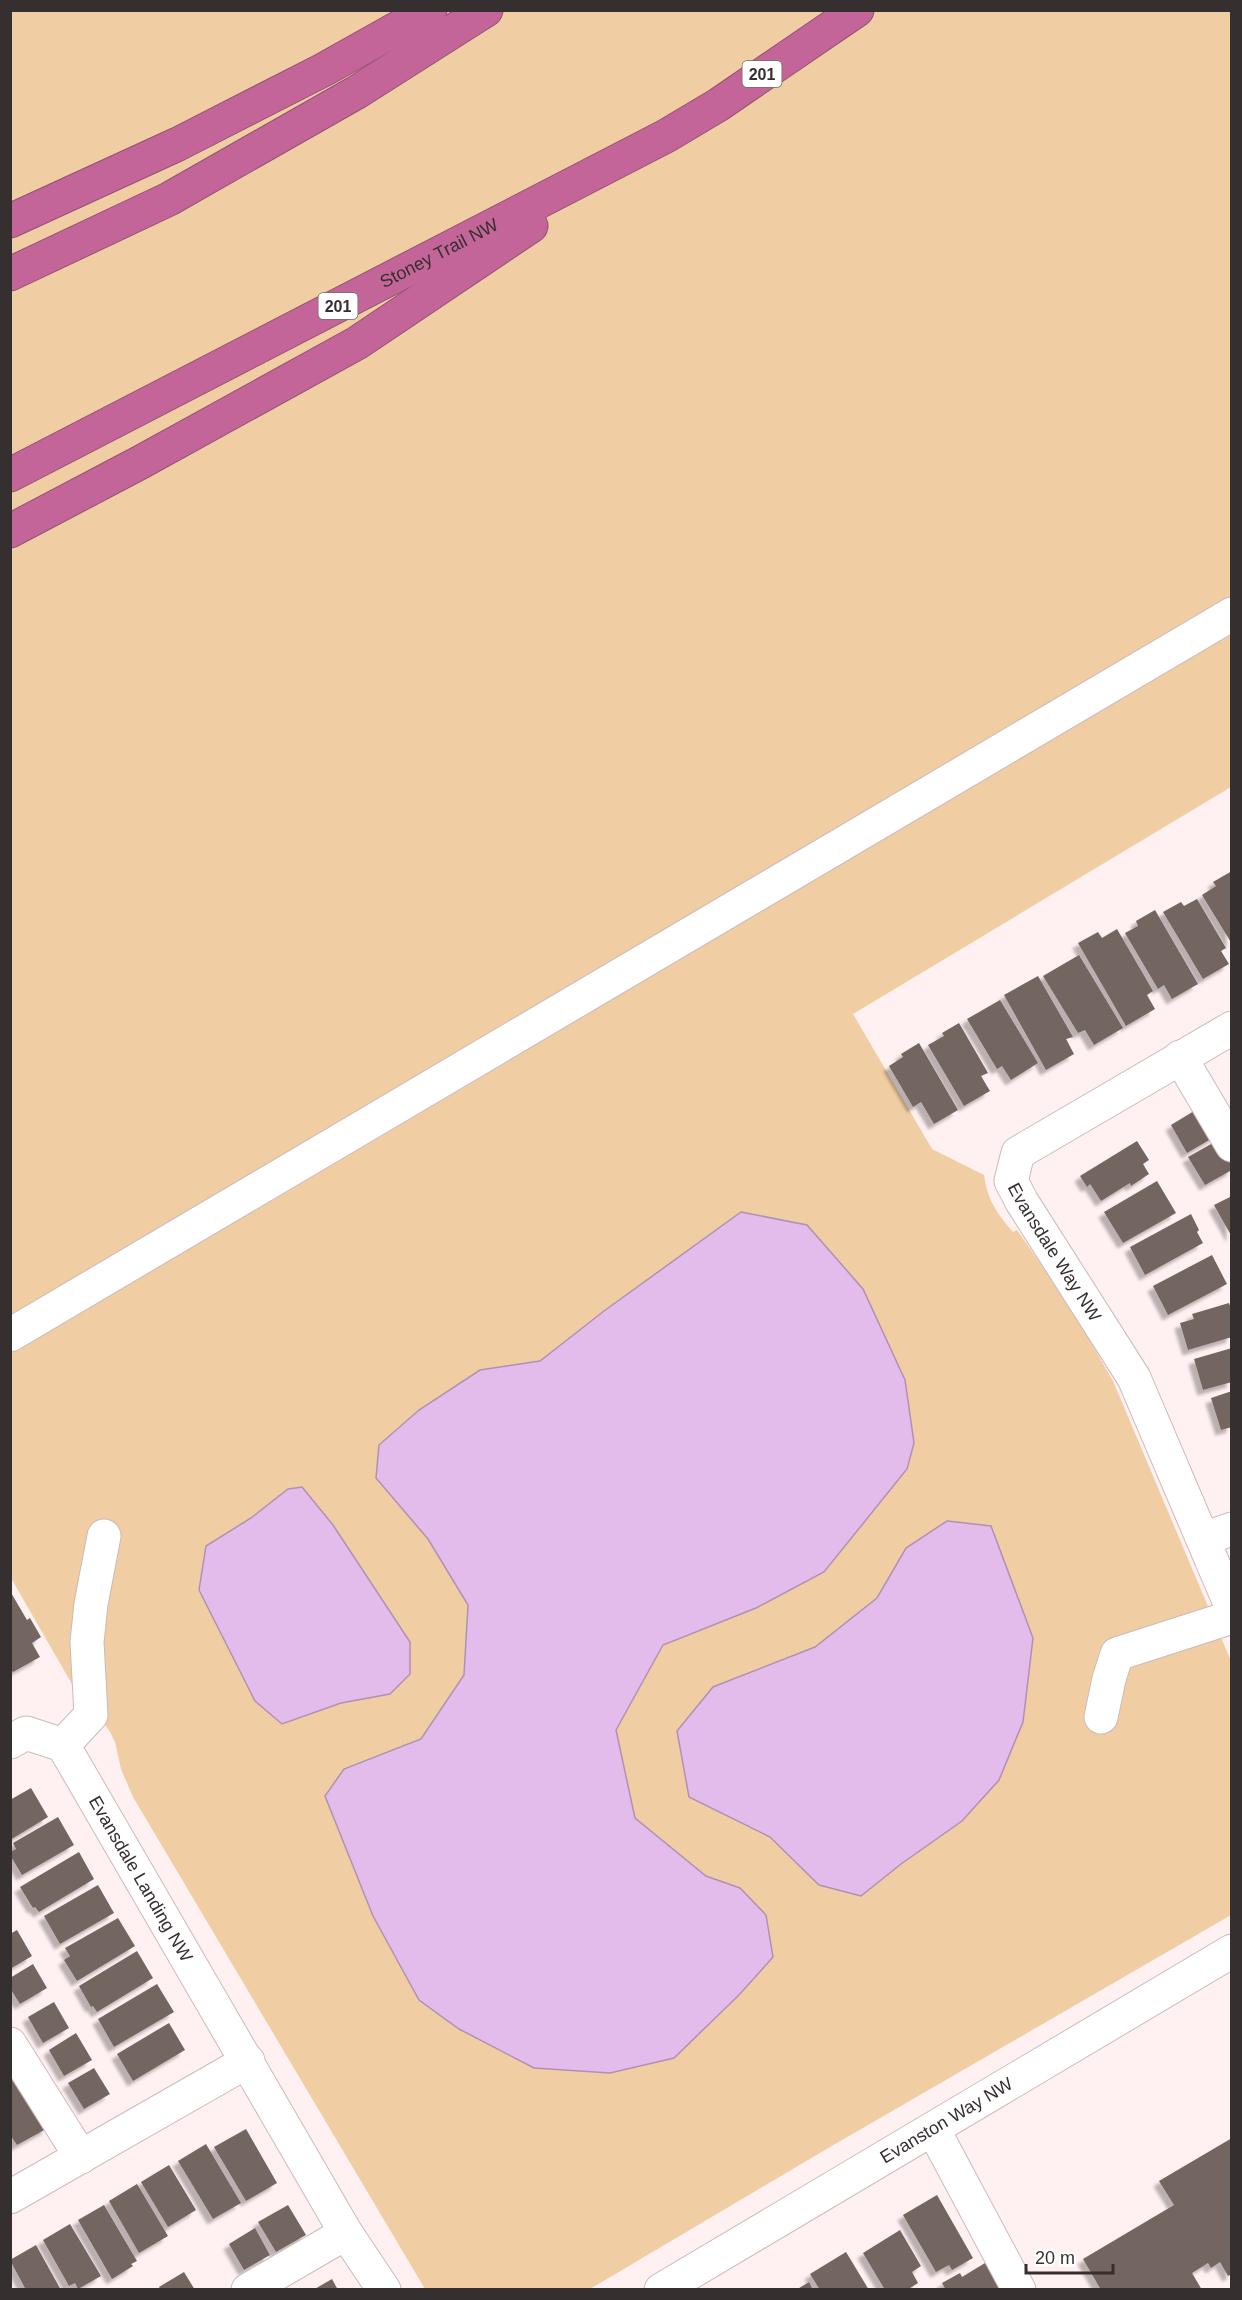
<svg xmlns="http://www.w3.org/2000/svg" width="1242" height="2300" font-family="Arial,sans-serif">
<defs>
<filter id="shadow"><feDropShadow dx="-5.5" dy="5.5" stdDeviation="1.5" flood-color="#0004"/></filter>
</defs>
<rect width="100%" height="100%" fill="#fff0f1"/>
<path fill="#f1cda3" d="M10,11H1231V787L853,1014L932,1149L984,1175C988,1201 996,1212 1013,1232L1017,1230L1070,1306L1113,1381L1231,1661V1915L830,2147L590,2289H425L133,1797L121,1769L115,1742L110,1732L103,1722L84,1705L11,1578Z"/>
<g fill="#e3bcec" stroke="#af92b3" stroke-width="1.5">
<path d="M741,1212L807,1225L863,1289L905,1380L914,1443L907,1469L824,1572L756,1608L663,1645L616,1730L635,1818L706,1876L740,1888L766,1915L773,1957L739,1995L674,2058L610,2073L534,2068L459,2029L419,2000L373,1916L325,1796L344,1769L421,1739L464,1675L468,1605L428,1539L376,1478L379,1445L419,1410L480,1370L540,1361L604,1311Z"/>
<path d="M302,1487L333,1525L410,1642V1674L390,1694L341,1703L282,1724L255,1701L199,1590L206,1546L251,1518L288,1489Z"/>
<path d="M947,1521L991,1526L1033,1638L1023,1722L999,1780L962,1821L901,1864L861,1896L819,1885L770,1837L689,1797L677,1731L713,1687L815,1647L877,1598L906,1548Z"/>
</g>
<g fill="#736560" filter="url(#shadow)">
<path d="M1232,871V944L1202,895L1216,886L1213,882Z"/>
<path d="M1197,899L1226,948L1221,951L1229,964L1203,979L1163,912L1181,902L1184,906Z"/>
<path d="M1155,910L1198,984L1172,999L1164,985L1158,989L1125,933L1138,926L1136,921Z"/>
<path d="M1117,929L1153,991L1147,995L1155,1009L1126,1026L1078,943L1098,932L1102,938Z"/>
<path d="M1079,955L1123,1028L1094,1045L1085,1030L1078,1033L1043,976Z"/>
<path d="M1038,976L1073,1037L1066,1039L1074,1054L1046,1070L1004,995Z"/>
<path d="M1000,1000L1038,1063L1011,1080L1002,1066L997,1069L967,1019Z"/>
<path d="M959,1023L988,1073L981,1076L990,1091L964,1106L928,1045L944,1036L942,1033Z"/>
<path d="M919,1043L958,1110L934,1124L921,1102L913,1107L889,1066L903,1057L901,1054Z"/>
<path d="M1199,1108L1216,1136L1187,1153L1171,1125Z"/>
<path d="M1220,1139L1232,1159V1170L1205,1185L1188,1157Z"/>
<path d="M1137,1141L1149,1160L1143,1164L1149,1174L1131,1186L1130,1183L1101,1201L1090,1184L1087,1187L1080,1176Z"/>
<path d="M1157,1181L1176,1213L1123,1243L1104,1212Z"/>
<path d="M1232,1196V1237L1214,1205Z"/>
<path d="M1191,1214L1199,1230L1197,1232L1203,1243L1145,1275L1130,1247Z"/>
<path d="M1212,1255L1227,1284L1168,1315L1153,1286Z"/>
<path d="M1229,1303L1232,1312V1337L1188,1350L1180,1323L1194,1319L1192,1314Z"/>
<path d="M1232,1348V1382L1203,1390L1194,1359Z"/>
<path d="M1232,1391V1427L1221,1430L1211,1398Z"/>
<path d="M10,1591L27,1620L30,1618L41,1637L32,1643L40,1657L13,1672L10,1668Z"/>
<path d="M31,1788L48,1817L10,1840V1800Z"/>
<path d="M58,1817L74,1845L22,1875L10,1855V1852L16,1849L13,1843Z"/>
<path d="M79,1852L94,1879L39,1912L35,1907L33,1908L20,1887Z"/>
<path d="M98,1885L114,1913L60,1944L44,1916Z"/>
<path d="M118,1918L135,1946L77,1981L64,1960L70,1956L65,1948Z"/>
<path d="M17,1930L32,1956L10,1969V1934Z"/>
<path d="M137,1951L153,1978L97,2012L93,2006L91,2007L79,1986Z"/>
<path d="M33,1964L47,1988L20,2004L10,1988V1978Z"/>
<path d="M157,1984L174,2012L114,2047L98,2019Z"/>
<path d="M54,2002L69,2028L43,2043L28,2017Z"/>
<path d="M169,2023L185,2050L133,2081L117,2054Z"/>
<path d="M76,2033L92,2060L64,2076L49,2050Z"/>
<path d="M94,2068L110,2094L84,2109L68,2083Z"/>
<path d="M10,2073L48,2128L17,2145L10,2135Z"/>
<path d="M246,2129L277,2183L246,2201L214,2147Z"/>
<path d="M1232,2138V2274L1228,2276L1220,2262L1211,2268L1208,2263L1192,2273L1202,2290H1101L1083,2259L1174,2205L1159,2181Z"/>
<path d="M206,2144L241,2203L213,2219L178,2161Z"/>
<path d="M169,2165L196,2210L168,2227L141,2182Z"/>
<path d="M137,2184L168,2236L139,2253L109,2201Z"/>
<path d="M937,2195L973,2258L952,2270L949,2265L936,2272L903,2215Z"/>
<path d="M104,2205L137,2261L131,2264L133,2266L112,2279L78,2220Z"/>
<path d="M288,2205L306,2235L276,2252L258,2222Z"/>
<path d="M70,2224L101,2276L78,2289L75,2283L69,2286L43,2240Z"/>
<path d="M255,2228L270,2255L244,2270L229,2244Z"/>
<path d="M900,2230L921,2266L912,2272L918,2283L907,2290H885L863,2253Z"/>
<path d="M36,2245L61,2290H26L10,2260Z"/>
<path d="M846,2252L869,2290H820L810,2274Z"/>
<path d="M985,2263L1001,2290H946L942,2283L960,2273L962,2277Z"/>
<path d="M184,2272L195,2290H161L159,2287Z"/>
<path d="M332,2279L338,2290H313Z"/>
<path d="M809,2282L813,2290H796Z"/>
</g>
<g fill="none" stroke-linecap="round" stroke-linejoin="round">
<g stroke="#cbbaba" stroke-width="35">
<g id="minor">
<path id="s1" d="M1232,1028L1018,1153L1011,1181L1022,1202L1134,1378L1232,1608"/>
<path d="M1180,1057L1232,1145"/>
<path d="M10,1335L1232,614"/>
<path d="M1203,1539L1232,1529"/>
<path d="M1101,1717L1109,1679L1117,1654L1232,1617"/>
<path id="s2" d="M10,1742L26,1733L63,1745L346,2233L384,2290"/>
<path d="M63,1745L91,1715L87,1642L91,1604L104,1536"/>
<path d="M10,2044L81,2157"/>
<path d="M933,2129L1019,2290"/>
<path d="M10,2197L248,2061"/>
<path d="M248,2290L346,2233"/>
<path id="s3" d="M661,2290L1232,1951"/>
</g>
</g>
<g stroke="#925274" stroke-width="35">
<g id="highway">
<path d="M10,221L178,144L323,70L430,10"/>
<path d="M10,274L169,199L357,92L486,10"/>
<path id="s4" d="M10,475L666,136L718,105L857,10"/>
<path d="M10,531L141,462L357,343L531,226"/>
</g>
</g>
<use href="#minor" stroke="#fff" stroke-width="33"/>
<use href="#highway" stroke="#c46599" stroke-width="33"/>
</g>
<g text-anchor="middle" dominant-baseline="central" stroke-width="6" stroke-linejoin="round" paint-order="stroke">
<g fill="#fff" stroke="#726d6d" stroke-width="1.5">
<rect x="742.5" y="61" width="39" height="26" rx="4.5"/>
<rect x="318.5" y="293" width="39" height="26" rx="4.5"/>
</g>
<g font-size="16" font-weight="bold" fill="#362f2f">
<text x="762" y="74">201</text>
<text x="338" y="306">201</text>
</g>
<g font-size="18" fill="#362f2f" stroke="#fff">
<text stroke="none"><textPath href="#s4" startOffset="483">Stoney Trail NW</textPath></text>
<text stroke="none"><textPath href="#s1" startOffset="360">Evansdale Way NW</textPath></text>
<text stroke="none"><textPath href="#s2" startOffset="212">Evansdale Landing NW</textPath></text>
<text stroke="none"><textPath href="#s3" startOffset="332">Evanston Way NW</textPath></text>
</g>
</g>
<rect width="1242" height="2300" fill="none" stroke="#362f2f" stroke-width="24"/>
<path d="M1026 2264v9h87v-9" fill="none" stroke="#362f2f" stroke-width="3"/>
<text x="1035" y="2264" font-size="18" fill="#362f2f" stroke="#ffffff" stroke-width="4.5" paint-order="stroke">20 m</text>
</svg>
